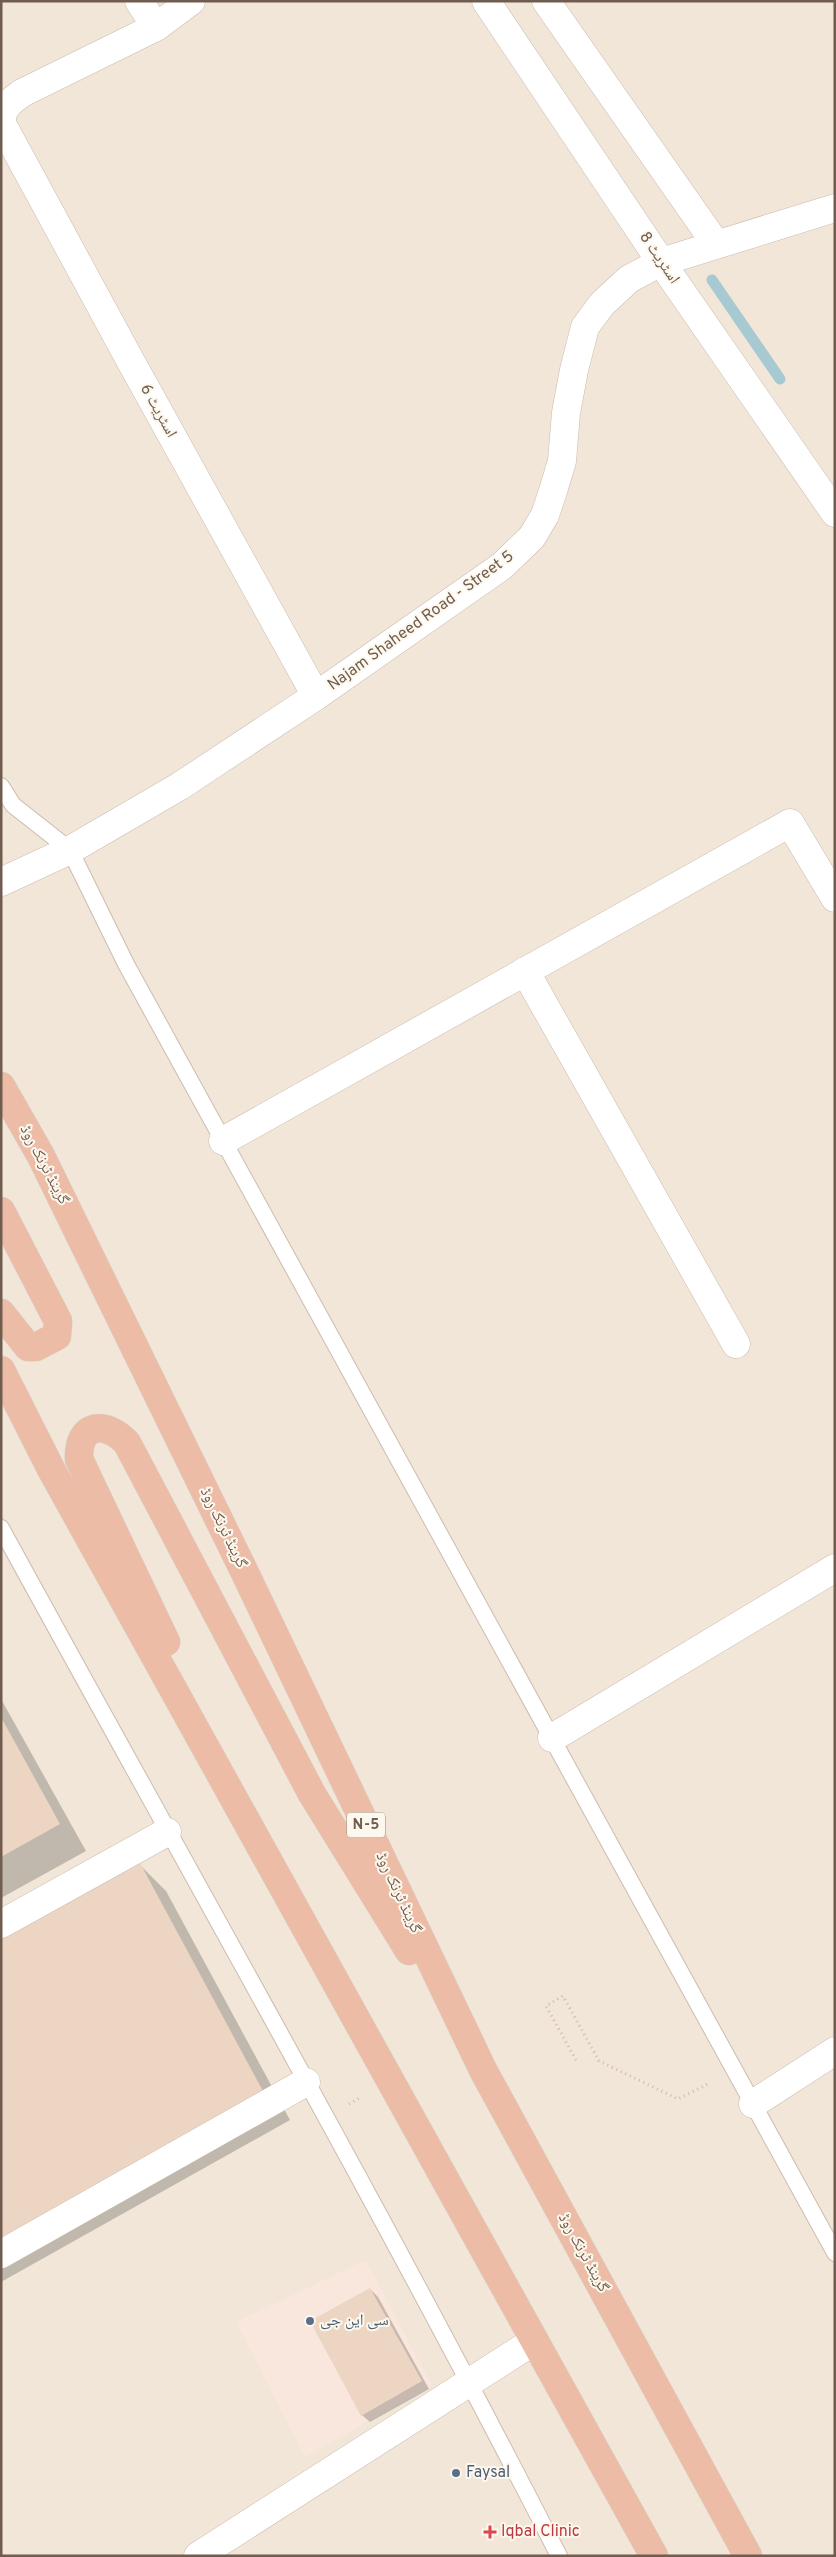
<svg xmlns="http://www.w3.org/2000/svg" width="836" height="2557" font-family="Overpass,'Noto Naskh Arabic',sans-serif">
<rect width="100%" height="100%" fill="#faf4e8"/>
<rect fill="#f1e6d7" x="1" y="1" width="834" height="2555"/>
<path fill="#f9e7dd" d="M366,2260L432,2386L305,2457L236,2322Z"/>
<g fill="#0003">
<path d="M1,1699L86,1851L1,1898Z"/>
<path d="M139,1864L166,1891L290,2120L1,2282V1942Z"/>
<path d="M370,2289L378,2297L429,2389L370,2422L362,2415Z"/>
</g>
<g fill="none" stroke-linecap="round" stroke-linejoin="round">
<path stroke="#a6c9d2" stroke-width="11" d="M712,280L780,379"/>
</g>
<g fill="#ecd5c3">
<path d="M1,1717L60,1824L1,1857Z"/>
<path d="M140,1863L264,2093L1,2240V1940Z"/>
<path d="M370,2288L422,2381L361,2416L310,2321Z"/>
</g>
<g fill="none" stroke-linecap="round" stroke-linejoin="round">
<g stroke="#cbbcaf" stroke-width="18">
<g id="lane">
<path d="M1,786L13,805L70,850L126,964L835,2253"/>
<path d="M1,1528C188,1870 382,2209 559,2556"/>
</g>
</g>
<g stroke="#cbbcaf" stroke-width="29">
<g id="street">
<path d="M139,1L156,27"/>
<path d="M191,1L156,27L22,93C10,102 1,107 2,124L130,360L316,696"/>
<path d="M486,1L661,262L835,513"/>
<path d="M546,1L716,244"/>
<path d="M1,882L70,850L180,786L316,696L502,566L532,537L545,515L553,491L562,461L566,413L574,370L585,327L602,304L629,279L661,262L835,208"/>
<path d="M525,971L736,1344"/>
<path d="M223,1141L790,823L835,898"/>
<path d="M552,1738L835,1568"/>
<path d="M1,1924L167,1832"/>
<path d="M753,2104L835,2051"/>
<path d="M1,2254L306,2082"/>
<path d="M198,2556L534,2341"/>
</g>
</g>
<g stroke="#d7d2ce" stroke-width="29">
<g id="highway">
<path d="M1,1086L41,1156L245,1573L483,2070L748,2556"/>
<path d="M1,1211L58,1321L57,1336L36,1347H28L1,1313"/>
<path d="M1,1370L51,1469L654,2556"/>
<path d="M166,1642L79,1459C78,1423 105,1420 127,1443L312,1794L409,1951"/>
</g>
</g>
<g stroke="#d1b9a6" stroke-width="3" stroke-dasharray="1 4" stroke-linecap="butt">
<path d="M576,2060L546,2006L563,1996L599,2061L678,2099L710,2083"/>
<path d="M349,2104L361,2097"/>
</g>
<use href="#lane" stroke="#fff" stroke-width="16"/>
<use href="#street" stroke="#fff" stroke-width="28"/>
<use href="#highway" stroke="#edbca6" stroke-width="28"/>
</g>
<g fill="#5c6f8a" stroke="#fdf8ee" stroke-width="2">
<circle cx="310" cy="2321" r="5"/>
<circle cx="456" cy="2473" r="5"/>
</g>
<path fill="#e0444e" stroke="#fdf8ee" stroke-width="2" d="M487.5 2524.5h5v5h5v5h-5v5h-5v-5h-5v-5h5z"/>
<g text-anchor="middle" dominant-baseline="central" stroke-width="4" stroke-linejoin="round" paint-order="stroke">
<rect fill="#fdf8ee" stroke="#9b8c7f" stroke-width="1" x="347" y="1812.5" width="38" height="25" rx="4"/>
<g font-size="15" font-weight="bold" fill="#715d4f">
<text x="366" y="1825">N-5</text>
</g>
<g font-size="16" fill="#715d4f" stroke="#fdf8ee">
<text transform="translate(659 258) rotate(56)">اسٹریٹ 8</text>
<text transform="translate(158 411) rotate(61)">اسٹریٹ 6</text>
<text transform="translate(421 621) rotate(-36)">Najam Shaheed Road - Street 5</text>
<text transform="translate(44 1165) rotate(62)">گرینڈ ٹرنک روڈ</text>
<text transform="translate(223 1528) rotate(64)">گرینڈ ٹرنک روڈ</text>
<text transform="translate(398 1893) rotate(65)">گرینڈ ٹرنک روڈ</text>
<text transform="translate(583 2253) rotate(61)">گرینڈ ٹرنک روڈ</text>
</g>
<g font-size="16" fill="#4e5e75" stroke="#fdf8ee" text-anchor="start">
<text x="320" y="2321">سی این جی</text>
<text x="466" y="2473">Faysal</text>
</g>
<g font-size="16" fill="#be3a42" stroke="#fdf8ee" text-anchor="start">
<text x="501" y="2532">Iqbal Clinic</text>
</g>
</g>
<rect width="836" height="2557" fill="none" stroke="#715d4f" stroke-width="5"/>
</svg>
